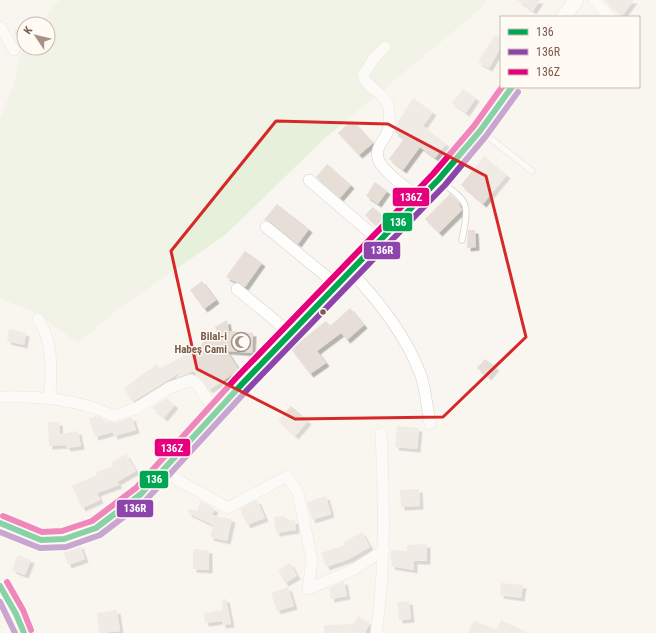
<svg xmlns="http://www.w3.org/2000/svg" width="656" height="633" font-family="'Roboto Condensed',sans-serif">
<defs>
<filter id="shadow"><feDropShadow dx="3.5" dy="3.5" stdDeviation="0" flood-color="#0004"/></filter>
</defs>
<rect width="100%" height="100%" fill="#f9f5f0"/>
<path fill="#e7f0db" d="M59,0H487L483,7L324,139L225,235L121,307L78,343L30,310L0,299V119L13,87L22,48L24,45V48H48V24H40Z"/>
<g fill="#e6ded7" filter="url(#shadow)">
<path d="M517,0H540L533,11Z"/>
<path d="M604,0H634L622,16Z"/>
<path d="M21,27L24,33V48L14,32Z"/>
<path d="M495,35L501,39V47L489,68L478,62Z"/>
<path d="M463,89L476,98L466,113L452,103Z"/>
<path d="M413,98L433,112L423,126L446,144L435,158L420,147L403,170L389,159L404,139L395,132L396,125Z"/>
<path d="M352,120L373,143L359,155L338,133Z"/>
<path d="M484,156L507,175L483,204L461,185Z"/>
<path d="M327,164L351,185L340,198L316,177Z"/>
<path d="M375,182L387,191L378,204L366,196Z"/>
<path d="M450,194L458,202L462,210L439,233L425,219Z"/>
<path d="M277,204L309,229L298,244L270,222L264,220Z"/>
<path d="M373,207L387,220L379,228L365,215Z"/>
<path d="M468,230H475L476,247L467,248Z"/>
<path d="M245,251L262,263L245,287L226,277Z"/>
<path d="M202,281L216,300L204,309L190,290Z"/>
<path d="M350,308L364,325L347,340L341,333L317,351L326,363L310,374L291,349L326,321L330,326Z"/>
<path d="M227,320L229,331L253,333L252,353L227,351L239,370L209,390L194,371L176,378L181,372L132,402L124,388L157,364L159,369L202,346L201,344L217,332L215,327Z"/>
<path d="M9,329L26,333L24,345L7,341Z"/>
<path d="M485,359L496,367L488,377L477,368Z"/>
<path d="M166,398L175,405L164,418L152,408Z"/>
<path d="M291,406L308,421L295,436L278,421Z"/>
<path d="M96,416L102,418L103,422L108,421L116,423L132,417L136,430L114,436L113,432L95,437L89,419Z"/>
<path d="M48,422H59L60,434L78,431L81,446L67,448L66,445L49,446Z"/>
<path d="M397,426L419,428L417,449L395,447Z"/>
<path d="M126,454L136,471L117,482L119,485L97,493L100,500L82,508L72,486L97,475L96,472L113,466L111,463Z"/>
<path d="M419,489L420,506L401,507L400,490Z"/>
<path d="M326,496L331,514L312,520L307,502Z"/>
<path d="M257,500L265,518L247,525L240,509Z"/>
<path d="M201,501L215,509L212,515L232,519L227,541L210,537L213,525L188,513L189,509L197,511Z"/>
<path d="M285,516L286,521L295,520L296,530L276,533L274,517Z"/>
<path d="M362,532L370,547L349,559L326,567L321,553L345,545L344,542Z"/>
<path d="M427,544V561H414V570L391,566L392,560H390L391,550L407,551V545Z"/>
<path d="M80,545L85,559L68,565L63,551Z"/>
<path d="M193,549L209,550V570L193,569Z"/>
<path d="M18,555L31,560L25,575L12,570Z"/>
<path d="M290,563L297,576L285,583L278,570Z"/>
<path d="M344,581L347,596L331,599L329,588Z"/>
<path d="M501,583L523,585L521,598L500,595Z"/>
<path d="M288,587L294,606L277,611L271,593Z"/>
<path d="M223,599H226L231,624L222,625V621L205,623L204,613L222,610Z"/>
<path d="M409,601L411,619L399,620L397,602Z"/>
<path d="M117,610L120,631L99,633L97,613Z"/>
<path d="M358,616L370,623L365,633H324V625L354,624Z"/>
<path d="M474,620L496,630L501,620L528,633H468Z"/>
</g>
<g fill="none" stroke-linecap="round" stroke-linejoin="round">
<g stroke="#d7d1cb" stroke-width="7">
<g id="service">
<path d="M481,131L532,171"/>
<path d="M439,180C470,204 469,202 462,240"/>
</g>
</g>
<g stroke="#d7d1cb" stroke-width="12">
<g id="minor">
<path d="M594,0L610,17"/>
<path d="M0,27L14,50"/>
<path d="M385,47L374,58L363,75C366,88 384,92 388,105C390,112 390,124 388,130C385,141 373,148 379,161C385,174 409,189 420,199"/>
<path d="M309,180L380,241"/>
<path d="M266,227L337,285"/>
<path d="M350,271C379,301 405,334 420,373C426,388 427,408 430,424"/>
<path d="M237,289L290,333"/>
<path d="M38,319C54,343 51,370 50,398"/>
<path d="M0,397C39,396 78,399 114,416L137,408L169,388L191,380L198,385L216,413"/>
<path d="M162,471L228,508L287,476L298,493L312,560L308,589L353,570L384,550"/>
<path d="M376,633C386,566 384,500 381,433"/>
</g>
</g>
<g stroke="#d7d1cb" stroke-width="14">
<path id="tertiary" d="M0,586L16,614L24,633"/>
</g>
<g stroke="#d9d2cb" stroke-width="16">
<g id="secondary">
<path d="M564,17L576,0"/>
<path d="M0,523L41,540L64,539L96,528L141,494L242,384L439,179L480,131L512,87"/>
</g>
</g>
<use href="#service" stroke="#fefefd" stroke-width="5.5"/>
<use href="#minor" stroke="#fefefd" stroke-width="11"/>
<use href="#tertiary" stroke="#fefefd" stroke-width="13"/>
<use href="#secondary" stroke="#fefefd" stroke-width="15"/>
<g stroke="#fffaf3" stroke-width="9">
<g id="bus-1">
<path d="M0,523L41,540L64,539L96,528L141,494L242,384L439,179L480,131L512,87"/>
<path d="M0,586L16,614L24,633"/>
</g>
</g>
<g stroke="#fffaf3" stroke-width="9">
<g id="bus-2">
<path d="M0,532L40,548L66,547L100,535L146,500L248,389L445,185L486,136L518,92"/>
<path d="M0,602L15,633"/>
</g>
</g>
<g stroke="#fffaf3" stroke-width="9">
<g id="bus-3">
<path d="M3,516L42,532L62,531L92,521L136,488L236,378L433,174L474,126L502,87"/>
<path d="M7,582L23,610L31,630"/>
</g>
</g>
<use href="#bus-1" stroke="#00a651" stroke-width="6"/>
<use href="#bus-2" stroke="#8e44ad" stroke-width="6"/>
<use href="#bus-3" stroke="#e5007d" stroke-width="6"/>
</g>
<path d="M0 0H656V633H0ZM276,121L388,124L486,176L526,337L443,417L295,419L197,369L171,251Z" fill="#f9f5f0" fill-opacity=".55" fill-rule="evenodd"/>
<path fill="none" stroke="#d62828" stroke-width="3" stroke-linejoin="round" d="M276,121L388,124L486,176L526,337L443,417L295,419L197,369L171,251Z"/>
<defs>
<g id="mosque-ring" transform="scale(1)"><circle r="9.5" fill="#fffaf3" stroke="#a69286" stroke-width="1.5"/><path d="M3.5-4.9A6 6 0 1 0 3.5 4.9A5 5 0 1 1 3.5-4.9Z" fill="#a69286"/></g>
</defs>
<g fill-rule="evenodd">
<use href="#mosque-ring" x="241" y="342"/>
</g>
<circle fill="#7a5c4d" stroke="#fffaf3" stroke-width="1.5" cx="323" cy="312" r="3.5"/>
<g text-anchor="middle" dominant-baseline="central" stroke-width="3" stroke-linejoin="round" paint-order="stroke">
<g font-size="11" font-weight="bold" fill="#7a5c4d" stroke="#fffaf3" text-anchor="end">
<text x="227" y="336">Bilal-i<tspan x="227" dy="13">Habeş Cami</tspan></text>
</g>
</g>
<g stroke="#fffaf3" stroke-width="1.5">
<rect x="392" y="187" width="38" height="20" rx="4" fill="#e5007d"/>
<rect x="382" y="212" width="31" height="20" rx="4" fill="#00a651"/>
<rect x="363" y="241" width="38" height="19" rx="4" fill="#8e44ad"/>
<rect x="154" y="438" width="37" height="19" rx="4" fill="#e5007d"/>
<rect x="139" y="470" width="30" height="19" rx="4" fill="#00a651"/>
<rect x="116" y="499" width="38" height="19" rx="4" fill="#8e44ad"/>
</g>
<g font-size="11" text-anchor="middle" font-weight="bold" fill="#fff">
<text x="411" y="201">136Z</text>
<text x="398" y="226">136</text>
<text x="382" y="254">136R</text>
<text x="172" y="452">136Z</text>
<text x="154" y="483">136</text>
<text x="135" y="512">136R</text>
</g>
<rect x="500" y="16" width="140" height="72" fill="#fffaf3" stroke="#cabbb1"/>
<rect x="508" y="29" width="20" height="6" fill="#00a651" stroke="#cabbb1"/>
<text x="536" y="36" font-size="12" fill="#7a5c4d">136</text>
<rect x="508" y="49" width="20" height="6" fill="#8e44ad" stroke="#cabbb1"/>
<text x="536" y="56" font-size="12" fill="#7a5c4d">136R</text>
<rect x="508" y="69" width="20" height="6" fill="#e5007d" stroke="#cabbb1"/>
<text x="536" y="76" font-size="12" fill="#7a5c4d">136Z</text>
<g transform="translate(36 36) rotate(305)"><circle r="19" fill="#fffaf3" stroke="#cabbb1"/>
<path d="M0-3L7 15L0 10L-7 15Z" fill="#a69286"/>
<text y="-6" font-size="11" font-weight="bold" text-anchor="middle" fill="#7a5c4d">K</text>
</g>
</svg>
